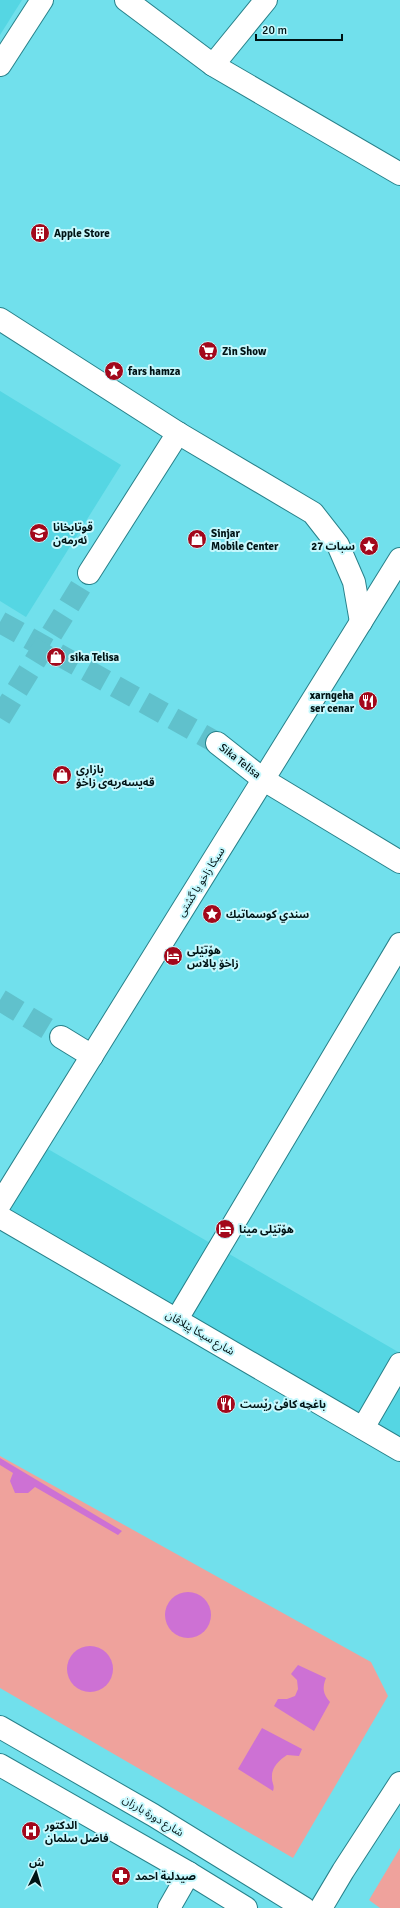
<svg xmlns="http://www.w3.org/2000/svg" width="400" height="1908" font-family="Signika,'Noto Sans Arabic',sans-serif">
<rect width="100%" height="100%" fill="#71e0ec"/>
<g fill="#55d6e3">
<path d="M0,0H22L0,35Z"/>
<path d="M0,391L121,465L26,617L0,601Z"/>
<path d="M41,1145L400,1353V1439L4,1209Z"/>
</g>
<g fill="#efa29c">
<path d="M0,1456L371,1662L388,1696L293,1858L0,1688Z"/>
<path d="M400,1848V1908H380L369,1900Z"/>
</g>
<g fill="#cd71d4">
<path d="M0,1458L122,1531L118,1535L35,1487L28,1493H15L10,1481L13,1473L0,1465Z"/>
<circle cx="188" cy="1615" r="23"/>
<circle cx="90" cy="1669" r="23"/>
<path d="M298,1665L326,1678C322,1688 323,1694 330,1702L314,1731L274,1706L278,1699H287L295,1696L298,1689L297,1680L291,1674Z"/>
<path d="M262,1728L302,1749L299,1756L287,1755C279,1760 271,1768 272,1778C272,1784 275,1785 273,1791L238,1769Z"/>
</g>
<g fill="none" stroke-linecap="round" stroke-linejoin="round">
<g stroke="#60c1cc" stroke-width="22" stroke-dasharray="22 11" stroke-linecap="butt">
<path d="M0,622L217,743"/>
<path d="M0,718L89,573"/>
<path d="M0,1000L61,1037"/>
</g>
<g stroke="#28818a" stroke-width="24">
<g id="minor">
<path d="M126,0L213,65L400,174"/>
<path d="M0,65L42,0"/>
<path d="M213,65L266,0"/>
<path d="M0,319L178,433L313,513L338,545L354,582L361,622"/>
<path d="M89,573L178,433"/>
<path d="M217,743L264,780L400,862"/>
<path d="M61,1037L92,1056"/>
<path d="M0,1217L400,1450"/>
<path d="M177,1319L400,944"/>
<path d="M363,1428L400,1364"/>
<path d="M321,1908L343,1871L400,1783"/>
</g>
</g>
<g stroke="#28818a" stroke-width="24">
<g id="major">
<path d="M0,1204L400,559"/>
<path d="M0,1727L153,1815L304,1908"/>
<path d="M0,1765L189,1873L246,1908"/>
<path d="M169,1908L189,1873"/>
</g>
</g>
<use href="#minor" stroke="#fff" stroke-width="22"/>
<use href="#major" stroke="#fff" stroke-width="22"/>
</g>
<defs>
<g id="building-disc" transform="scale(1)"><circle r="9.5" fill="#a3081b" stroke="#c6f8fd"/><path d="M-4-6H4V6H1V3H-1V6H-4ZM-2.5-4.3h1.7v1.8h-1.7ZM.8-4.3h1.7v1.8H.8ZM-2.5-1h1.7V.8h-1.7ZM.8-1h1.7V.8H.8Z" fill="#fff"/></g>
<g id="supermarket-disc" transform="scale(1)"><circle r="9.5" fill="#a3081b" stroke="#c6f8fd"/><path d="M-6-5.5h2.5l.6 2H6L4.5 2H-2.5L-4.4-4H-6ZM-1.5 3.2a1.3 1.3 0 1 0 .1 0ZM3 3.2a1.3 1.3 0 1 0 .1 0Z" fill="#fff"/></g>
<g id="sight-disc" transform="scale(1)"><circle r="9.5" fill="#a3081b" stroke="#c6f8fd"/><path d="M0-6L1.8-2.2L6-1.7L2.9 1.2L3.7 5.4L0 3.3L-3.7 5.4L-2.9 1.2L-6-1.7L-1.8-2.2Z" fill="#fff"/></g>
<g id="school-disc" transform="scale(1)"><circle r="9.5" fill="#a3081b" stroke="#c6f8fd"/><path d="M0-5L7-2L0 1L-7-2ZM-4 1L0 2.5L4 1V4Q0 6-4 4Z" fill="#fff"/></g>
<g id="shop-disc" transform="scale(1)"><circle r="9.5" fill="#a3081b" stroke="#c6f8fd"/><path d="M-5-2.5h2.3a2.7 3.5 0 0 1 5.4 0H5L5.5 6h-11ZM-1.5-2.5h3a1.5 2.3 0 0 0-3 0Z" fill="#fff"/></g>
<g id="restaurant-disc" transform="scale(1)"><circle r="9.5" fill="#a3081b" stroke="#c6f8fd"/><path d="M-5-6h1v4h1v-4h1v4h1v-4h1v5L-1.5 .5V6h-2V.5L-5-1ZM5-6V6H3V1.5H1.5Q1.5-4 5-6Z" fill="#fff"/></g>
<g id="hotel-disc" transform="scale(1)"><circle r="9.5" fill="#a3081b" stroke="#c6f8fd"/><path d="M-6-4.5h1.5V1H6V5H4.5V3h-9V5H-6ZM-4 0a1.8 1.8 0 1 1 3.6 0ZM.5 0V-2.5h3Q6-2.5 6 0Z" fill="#fff"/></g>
<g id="hospital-disc" transform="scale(1)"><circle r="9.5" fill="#a3081b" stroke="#c6f8fd"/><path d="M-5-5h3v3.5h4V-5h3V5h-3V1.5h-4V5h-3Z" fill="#fff"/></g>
<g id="pharmacy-disc" transform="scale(1)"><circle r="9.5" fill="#a3081b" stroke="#c6f8fd"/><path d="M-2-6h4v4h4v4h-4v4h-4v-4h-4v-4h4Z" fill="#fff"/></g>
</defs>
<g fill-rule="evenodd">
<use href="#building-disc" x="40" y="233"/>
<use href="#supermarket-disc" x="208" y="351"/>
<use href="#sight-disc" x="114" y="371"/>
<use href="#school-disc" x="39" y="533"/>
<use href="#shop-disc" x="197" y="539"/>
<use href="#sight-disc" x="369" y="546"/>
<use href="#shop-disc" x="56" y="657"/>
<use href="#restaurant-disc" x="368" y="701"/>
<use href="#shop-disc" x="62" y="775"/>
<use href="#sight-disc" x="212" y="914"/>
<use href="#hotel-disc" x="173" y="956"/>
<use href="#hotel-disc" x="225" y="1229"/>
<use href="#restaurant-disc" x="226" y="1404"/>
<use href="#hospital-disc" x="31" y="1831"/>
<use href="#pharmacy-disc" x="121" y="1876"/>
</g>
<g text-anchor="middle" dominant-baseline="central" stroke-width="4" stroke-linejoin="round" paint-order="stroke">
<g font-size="11" font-weight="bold" fill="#001315" stroke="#c6f8fd" text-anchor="start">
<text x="54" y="233">Apple Store</text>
<text x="222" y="351">Zin Show</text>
<text x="128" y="371">fars hamza</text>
<text x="53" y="527">قوتابخانا<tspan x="53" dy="13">ئه‌رمه‌ن</tspan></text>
<text x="211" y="533">Sinjar<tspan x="211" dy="13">Mobile Center</tspan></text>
<text x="355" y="546" text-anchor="end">27 سبات</text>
<text x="70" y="657">sika Telisa</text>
<text x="354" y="695" text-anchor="end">xarngeha<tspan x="354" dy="13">ser cenar</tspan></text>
<text x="76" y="769">بازاڕی<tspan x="76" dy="13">قەیسەریەی زاخۆ</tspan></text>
<text x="226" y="914">سندي کوسماتیك</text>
<text x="187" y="950">هۆتێلی<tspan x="187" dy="13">زاخۆ پالاس</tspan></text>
<text x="239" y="1229">هۆتێلی مینا</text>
<text x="240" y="1404">باغچه‌ كافێ رێست</text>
<text x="45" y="1825">الدكتور<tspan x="45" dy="13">فاضل سلمان</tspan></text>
<text x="135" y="1876">صيدلية احمد</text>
</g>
<g font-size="11" fill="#001315" stroke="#c6f8fd">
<text transform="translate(240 761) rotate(38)">Sika Telisa</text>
<text transform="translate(201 882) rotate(-58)">سیکا زاخو یا گشتى</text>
<text transform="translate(200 1333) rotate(30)">شارع سيكا پێلاڤان</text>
<text transform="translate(153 1816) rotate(31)">شارع دورة بارزان</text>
</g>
</g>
<g transform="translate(36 1872) rotate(5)" stroke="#c6f8fd" stroke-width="3" paint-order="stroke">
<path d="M0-3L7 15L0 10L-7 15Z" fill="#001315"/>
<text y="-6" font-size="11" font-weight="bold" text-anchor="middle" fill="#001315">ش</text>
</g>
<path d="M256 34v6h86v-6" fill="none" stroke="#001315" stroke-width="2"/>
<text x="262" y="34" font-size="12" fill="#001315" stroke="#c6f8fd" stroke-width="3" paint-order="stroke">20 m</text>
</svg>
